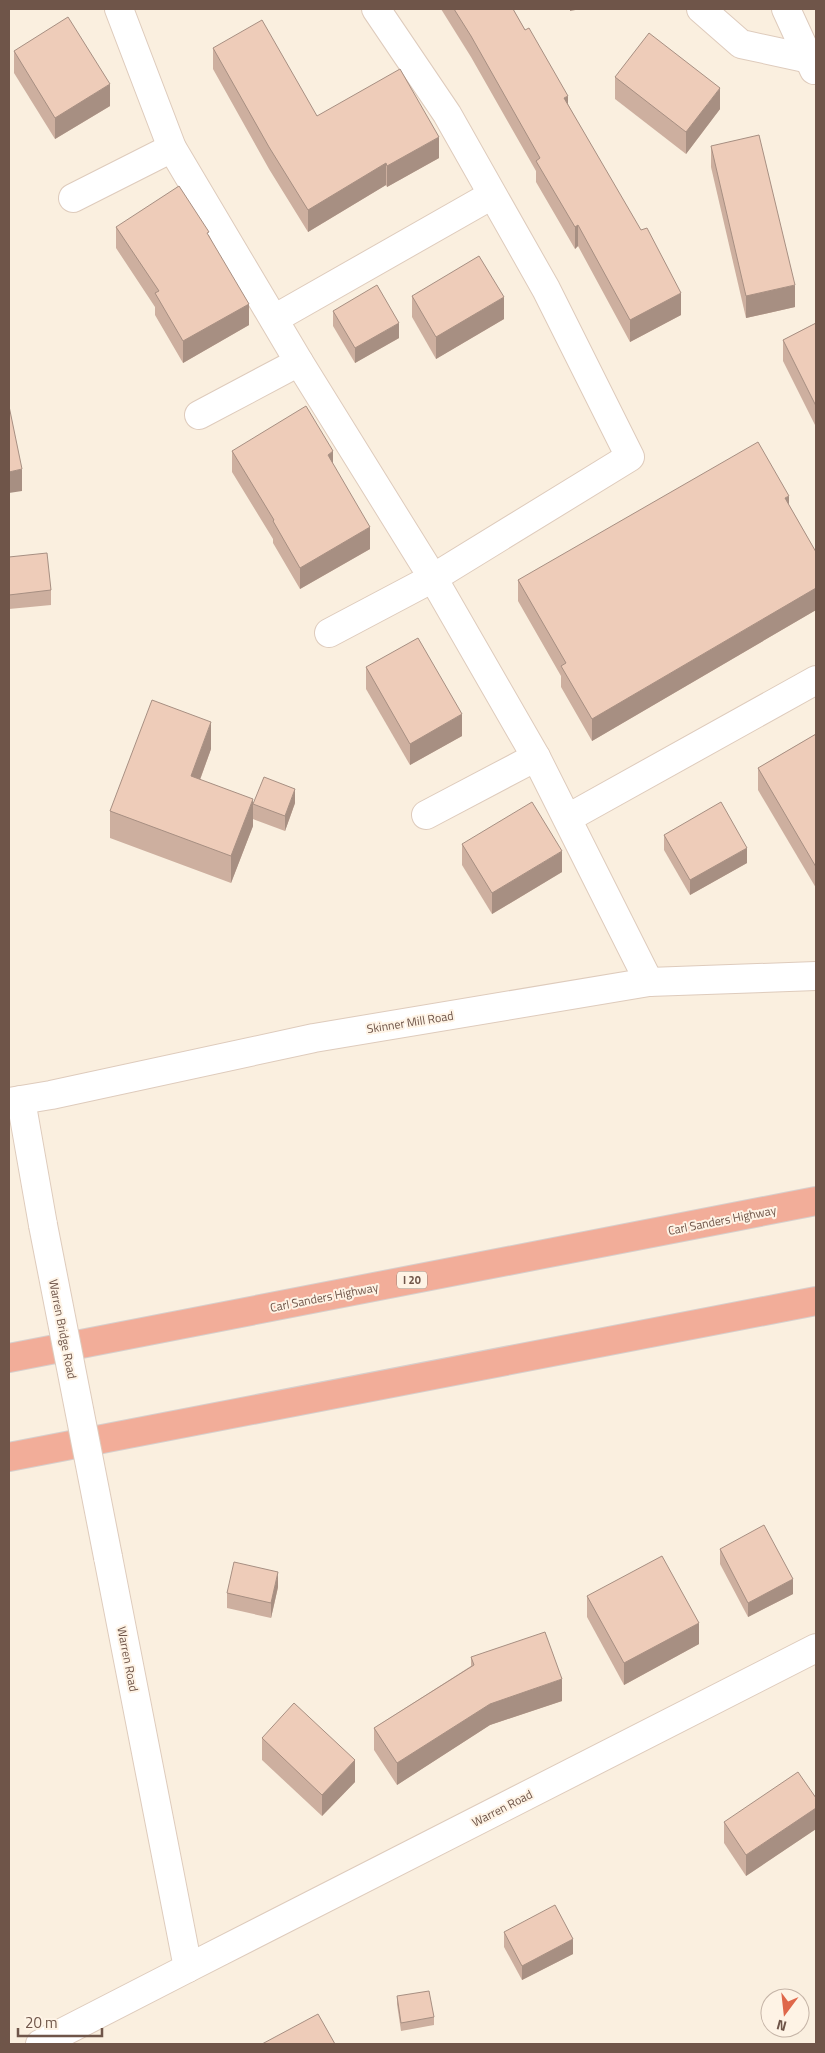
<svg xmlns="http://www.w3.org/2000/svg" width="825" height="2053" font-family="'Titillium Web',sans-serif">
<rect width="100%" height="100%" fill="#faefdf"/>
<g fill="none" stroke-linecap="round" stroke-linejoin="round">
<g stroke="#decbbc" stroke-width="30">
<g id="minor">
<path d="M119,9L172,148L299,362L433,578L536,757L649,982"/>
<path d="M701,9L741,44L810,59"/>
<path d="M786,9L814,70"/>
<path d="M73,198L172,148"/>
<path d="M274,319L492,195"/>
<path d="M199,415L299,362"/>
<path d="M329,633L433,578L630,457L546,289L447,114L376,9"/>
<path d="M426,815L536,757"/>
<path d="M568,818L816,680"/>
<path d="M188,1968L816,1648"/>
</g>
</g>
<g stroke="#decbbc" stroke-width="30">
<g id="tertiary">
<path d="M21,1100L43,1225"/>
<path d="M9,1102L51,1095L314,1038L649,982L816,976"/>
<path d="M40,2044L188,1968L108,1557"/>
</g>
</g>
<g stroke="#d7cfcc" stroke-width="30">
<g id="motorway">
<path d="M9,1358L816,1201"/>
<path d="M9,1457L816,1301"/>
</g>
</g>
<use href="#minor" stroke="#fff" stroke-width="28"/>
<use href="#tertiary" stroke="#fff" stroke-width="28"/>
<use href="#motorway" stroke="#f2ad99" stroke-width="28"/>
<g stroke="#decbbc" stroke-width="30" stroke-linecap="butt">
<path id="tertiary-bridge" d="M43,1225L108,1557"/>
</g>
<use href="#tertiary-bridge" stroke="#fff" stroke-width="28"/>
</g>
<g fill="#cdaf9f">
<path d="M441,9H513L568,104L681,315L630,342L578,246L575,249L536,182V171L471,57Z"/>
<path d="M213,48L317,116L439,158L387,187L386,185L308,232L269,169L213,69Z"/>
<path d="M14,51L110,106L55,139L14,73Z"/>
<path d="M615,77L720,109L686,154L615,99Z"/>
<path d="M711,146L795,307L746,318L711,167Z"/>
<path d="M116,227L209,235L249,325L183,363L155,315V307L116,248Z"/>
<path d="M412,296L504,319L436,359L412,317Z"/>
<path d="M333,311L399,338L355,363L333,326Z"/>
<path d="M816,323V427L783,361V340Z"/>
<path d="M232,451L333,464L370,549L300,589L273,543V539L232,472Z"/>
<path d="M789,505L816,552V610L592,741L561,687V676L518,601V580Z"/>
<path d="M9,557L51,590V605L9,609Z"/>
<path d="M366,667L462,736L410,765L366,689Z"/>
<path d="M816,734V888L758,790V768Z"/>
<path d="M211,749L200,780L253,826L231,883L110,838V811Z"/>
<path d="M295,803L285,831L253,819V804Z"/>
<path d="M664,835L747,863L690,895L664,850Z"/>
<path d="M462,844L562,872L492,914L462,865Z"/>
<path d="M720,1549L793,1594L748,1617L720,1564Z"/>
<path d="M278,1587L271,1618L227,1608V1593Z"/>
<path d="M587,1596L699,1644L624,1685L587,1617Z"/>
<path d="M471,1657L562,1701L490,1725L397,1785L374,1750V1728L471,1666Z"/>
<path d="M262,1738L355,1782L322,1816L262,1760Z"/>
<path d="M816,1798V1829L746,1876L724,1843V1822Z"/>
<path d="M504,1932L573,1954L522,1980L504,1947Z"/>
<path d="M397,1996L434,2017V2025L401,2031L397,2004Z"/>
</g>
<g fill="#a78f82">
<path d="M570,9H581L570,11Z"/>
<path d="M110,84V106L55,139V118Z"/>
<path d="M720,88V109L686,154V132Z"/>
<path d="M568,96V117L564,98Z"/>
<path d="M439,137V158L387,187V166Z"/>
<path d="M386,163V185L308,232V210Z"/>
<path d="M578,225V246L575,249V227Z"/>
<path d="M795,285V307L746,318V296Z"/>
<path d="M681,293V315L630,342V320Z"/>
<path d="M504,297V319L436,359V337Z"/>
<path d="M249,304V325L183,363V341Z"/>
<path d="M399,323V338L355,363V348Z"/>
<path d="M333,451V473L328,455Z"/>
<path d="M22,469V491L9,493V472Z"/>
<path d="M789,496V517L785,498Z"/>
<path d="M370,527V549L300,589V568Z"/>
<path d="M816,588V610L592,741V719Z"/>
<path d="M462,714V736L410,765V744Z"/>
<path d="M211,722V749L191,804V776Z"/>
<path d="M295,789V803L285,831V816Z"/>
<path d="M253,799V826L231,883V856Z"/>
<path d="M747,848V863L690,895V880Z"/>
<path d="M562,851V872L492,914V893Z"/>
<path d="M278,1572V1587L271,1618V1603Z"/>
<path d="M793,1579V1594L748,1617V1603Z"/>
<path d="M699,1623V1644L624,1685V1663Z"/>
<path d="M562,1679V1701L490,1725L397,1785V1763L490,1704Z"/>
<path d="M355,1760V1782L322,1816V1795Z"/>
<path d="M816,1808V1829L746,1876V1855Z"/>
<path d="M573,1939V1954L522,1980V1966Z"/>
</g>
<g fill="#eeccb9" stroke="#a78f82">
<path d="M454,9H513L525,30L529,28L568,96L564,98L641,230L647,228L681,293L630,320L578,225L575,227L536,161L540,158L471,36Z"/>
<path d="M68,17L110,84L55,118L14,51Z"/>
<path d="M262,20L317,116L400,69L439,137L387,166L386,163L308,210L269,147L213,48Z"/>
<path d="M649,33L720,88L686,132L615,77Z"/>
<path d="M759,135L795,285L746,296L711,146Z"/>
<path d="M179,186L209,232L207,233L249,304L183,341L155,293L159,291L116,227Z"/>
<path d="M479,256L504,297L436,337L412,296Z"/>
<path d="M377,285L399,323L355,348L333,311Z"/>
<path d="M816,323V406L783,340Z"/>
<path d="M9,406L22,469L9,472Z"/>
<path d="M306,406L333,451L328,455L370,527L300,568L273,521L274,520L232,451Z"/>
<path d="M758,442L789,496L785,498L816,552V588L592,719L561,666L566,663L518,580Z"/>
<path d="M47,553L51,590L9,595V557Z"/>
<path d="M418,638L462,714L410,744L366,667Z"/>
<path d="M152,700L211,722L191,776L253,799L231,856L110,811Z"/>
<path d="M816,734V867L758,768Z"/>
<path d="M264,777L295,789L285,816L253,804Z"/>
<path d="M532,802L562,851L492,893L462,844Z"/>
<path d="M721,802L747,848L690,880L664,835Z"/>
<path d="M764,1525L793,1579L748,1603L720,1549Z"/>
<path d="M662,1556L699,1623L624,1663L587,1596Z"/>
<path d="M234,1562L278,1572L271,1603L227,1593Z"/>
<path d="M545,1632L562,1679L490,1704L397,1763L374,1728L474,1665L471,1657Z"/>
<path d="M294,1703L355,1760L322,1795L262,1738Z"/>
<path d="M798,1772L816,1798V1808L746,1855L724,1822Z"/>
<path d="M555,1905L573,1939L522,1966L504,1932Z"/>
<path d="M429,1991L434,2017L401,2023L397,1996Z"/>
<path d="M318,2014L335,2044H262Z"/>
</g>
<g text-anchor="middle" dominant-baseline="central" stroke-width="4" stroke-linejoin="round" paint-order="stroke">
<rect fill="#fef3e5" stroke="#9a8478" stroke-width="1" x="397" y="1271.5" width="30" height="17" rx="4"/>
<g font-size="11" font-weight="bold" fill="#6f5549">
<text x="412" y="1280">I 20</text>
</g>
<g font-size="12" fill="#6f5549" stroke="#fef3e5">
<text transform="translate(410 1022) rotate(-9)">Skinner Mill Road</text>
<text transform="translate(722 1220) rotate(-11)">Carl Sanders Highway</text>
<text transform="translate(324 1297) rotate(-11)">Carl Sanders Highway</text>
<text transform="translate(63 1329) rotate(79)">Warren Bridge Road</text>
<text transform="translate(128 1659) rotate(79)">Warren Road</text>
<text transform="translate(502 1808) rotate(-27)">Warren Road</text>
</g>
</g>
<rect width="825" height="2053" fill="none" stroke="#6f5549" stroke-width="20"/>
<g transform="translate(785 2013) rotate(195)"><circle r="24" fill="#fef3e5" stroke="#c5b4a7"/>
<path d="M0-4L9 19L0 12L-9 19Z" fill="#df674a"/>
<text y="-8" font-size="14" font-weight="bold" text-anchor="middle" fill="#6f5549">N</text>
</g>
<path d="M18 2028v8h84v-8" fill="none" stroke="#6f5549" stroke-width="2.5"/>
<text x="25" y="2028" font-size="15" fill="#6f5549" stroke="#fef3e5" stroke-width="4" paint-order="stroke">20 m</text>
</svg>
